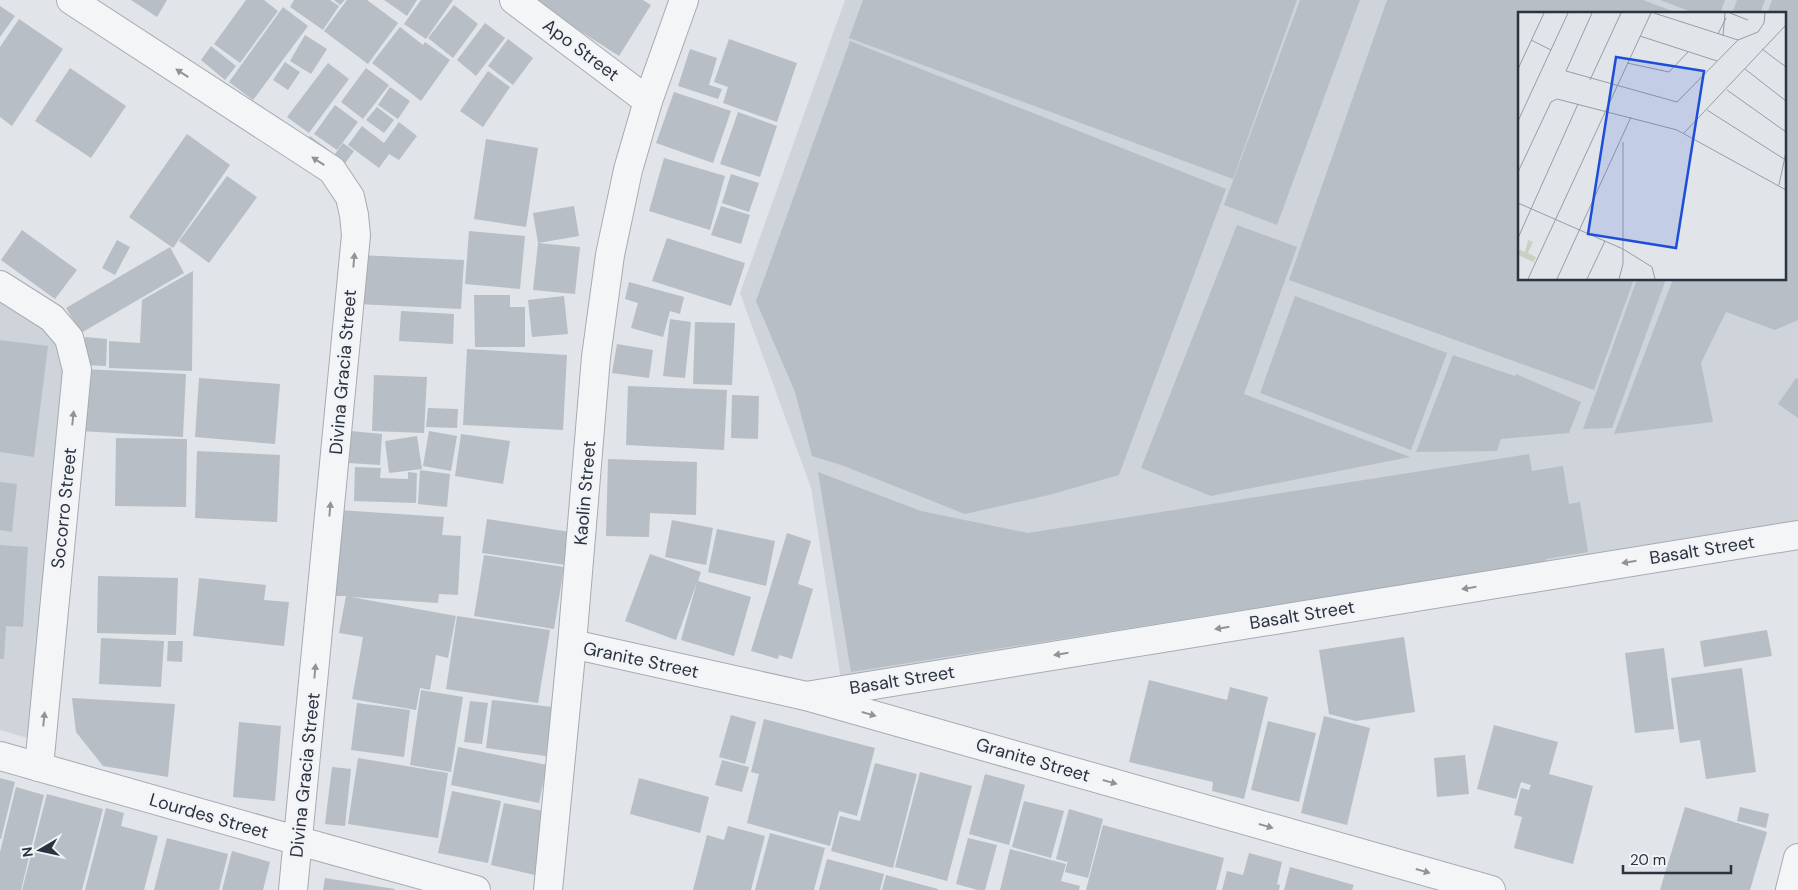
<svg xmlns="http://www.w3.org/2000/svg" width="1798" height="890" font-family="'DM Sans',sans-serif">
<rect width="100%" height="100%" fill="#e1e4e9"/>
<g fill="#cfd4db" fill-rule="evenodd">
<path d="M845,0H1798V526L841,680L811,488L740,293ZM1519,14H1784V279H1519Z"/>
<path d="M0,301L77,349L31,739L0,730Z"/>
</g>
<g fill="#b8bec5">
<path d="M131,0H167L157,17Z"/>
<path d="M246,0H264L278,11L240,63L214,44Z"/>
<path d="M294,0H330L339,6L323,30L290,7Z"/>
<path d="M334,0H345L340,5Z"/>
<path d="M347,0H367L398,23L368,64L324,31Z"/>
<path d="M384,0H417L407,16Z"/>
<path d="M421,0H453L426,39L404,24Z"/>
<path d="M532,0H643L651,5L619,56Z"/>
<path d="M863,0H1297L1233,179L849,38Z"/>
<path d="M1300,0H1360L1277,225L1224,205Z"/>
<path d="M1387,0H1643L1680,14H1519V279H1634L1594,390L1289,280Z"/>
<path d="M1660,0H1725L1720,14H1697Z"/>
<path d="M1737,0H1765L1760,14H1732Z"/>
<path d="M1772,0H1798V320L1775,330L1726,312L1701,363L1713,422L1614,434L1673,279H1784V14H1767Z"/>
<path d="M454,5L478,24L453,58L428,38Z"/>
<path d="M0,6L15,16L0,37Z"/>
<path d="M283,7L308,26L253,100L229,82Z"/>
<path d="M19,19L63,49L12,126L0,117V47Z"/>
<path d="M485,23L505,38L476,76L457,60Z"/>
<path d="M400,27L423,45L425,42L450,60L421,101L372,63Z"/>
<path d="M305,35L327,49L311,74L290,61Z"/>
<path d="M508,39L533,58L513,85L488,66Z"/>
<path d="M729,39L797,63L777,122L723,103L728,87L714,82Z"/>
<path d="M850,41L1226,189L1119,475L1049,495L965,514L844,466L812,456L795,392L756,301Z"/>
<path d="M211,46L236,66L225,80L201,60Z"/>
<path d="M690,49L717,58L709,85L722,89L718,99L678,86Z"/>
<path d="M285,62L300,72L288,90L273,80Z"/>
<path d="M328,63L349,79L309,133L287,117Z"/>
<path d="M70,68L126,106L91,158L35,121Z"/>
<path d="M366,68L389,85L363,119L341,102Z"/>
<path d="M488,71L510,87L483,127L460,111Z"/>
<path d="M390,87L410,101L398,119L378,105Z"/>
<path d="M674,92L731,111L713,163L656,143Z"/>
<path d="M335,105L358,122L337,150L314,134Z"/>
<path d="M377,107L394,120L384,133L366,120Z"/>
<path d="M738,112L777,126L760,177L720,164Z"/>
<path d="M399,122L417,136L399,160L389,154L379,168L348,145L362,126L384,143Z"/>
<path d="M187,134L230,165L173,248L129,217Z"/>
<path d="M310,136L333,153L325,163L303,146Z"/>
<path d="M486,139L538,148L526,227L474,219Z"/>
<path d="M343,143L354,151L343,166L332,158Z"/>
<path d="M664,158L725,176L710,230L649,211Z"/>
<path d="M731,174L759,183L749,212L722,203Z"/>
<path d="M227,176L257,197L209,263L179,241Z"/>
<path d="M574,206L579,236L538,243L533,213Z"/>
<path d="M721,206L750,215L741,244L711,235Z"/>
<path d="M1237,225L1297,247L1244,394L1410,457L1211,496L1141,468Z"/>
<path d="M22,230L77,270L55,299L1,260Z"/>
<path d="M469,231L525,236L520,289L465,284Z"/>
<path d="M667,238L745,263L731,306L652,281Z"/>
<path d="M117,240L130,247L115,275L102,268Z"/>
<path d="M538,243L580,247L575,294L533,290Z"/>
<path d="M170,247L184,273L81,333L66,308Z"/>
<path d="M359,255L464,260L461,309L357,304Z"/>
<path d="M193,271L192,371L109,368V341L140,343L142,300Z"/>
<path d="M1637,279H1666L1612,428L1583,429Z"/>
<path d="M629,282L684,297L680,314L670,311L663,337L631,328L638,303L625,299Z"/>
<path d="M474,295H510V307H525V347H475Z"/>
<path d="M564,296L568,334L532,337L528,300Z"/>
<path d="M1295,296L1447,353L1411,450L1260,393Z"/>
<path d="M401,311L454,314L453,344L399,341Z"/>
<path d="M670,319L691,322L685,378L663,376Z"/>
<path d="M695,322L735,323L732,385L693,384Z"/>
<path d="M85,337L107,339L106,366L84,365Z"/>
<path d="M0,340L48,346L34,457L0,452Z"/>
<path d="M617,344L653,350L649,378L612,373Z"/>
<path d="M467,349L567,355L563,430L463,425Z"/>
<path d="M1453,355L1515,376L1516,374L1581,402L1569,433L1501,439L1497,451L1416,452Z"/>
<path d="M83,369L186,374L183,437L80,431Z"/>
<path d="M374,375L427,377L424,433L372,431Z"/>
<path d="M199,378L280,384L275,444L195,437Z"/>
<path d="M1796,378L1798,379V418L1778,404Z"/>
<path d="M628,386L727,390L724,450L626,445Z"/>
<path d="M732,395L759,396L758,439L731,438Z"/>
<path d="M428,408L458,409L457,428L426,427Z"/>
<path d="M351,431L382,434L380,465L349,463Z"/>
<path d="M429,431L457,436L451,471L423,466Z"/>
<path d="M461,434L510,441L503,484L455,476Z"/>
<path d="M417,436L422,469L389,473L385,441Z"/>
<path d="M116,438L187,439L186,507L115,506Z"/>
<path d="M197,451L280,455L277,522L195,518Z"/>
<path d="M1529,454L1532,471L1563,466L1569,504L1580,502L1588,552L1546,559L1547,562L851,672L818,472L921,511L1028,533Z"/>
<path d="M608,459L697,462L696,515L650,513L649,537L606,536Z"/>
<path d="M355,467L381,468L380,478L408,479V472L417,473L416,503L354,501Z"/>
<path d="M420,470L450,474L447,507L418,504Z"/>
<path d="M0,482L17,484L12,532L0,530Z"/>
<path d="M339,510L444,517L442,535L461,536L458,595L439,594L438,603L351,597L456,616L448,658L436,655L430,690L420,688L416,710L352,699L363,637L339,633L346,596H334Z"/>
<path d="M487,519L570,532L566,565L482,553Z"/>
<path d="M672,520L713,528L706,565L665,557Z"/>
<path d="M717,529L775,541L766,586L708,572Z"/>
<path d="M787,533L811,541L798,584L813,589L792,659L779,655L778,659L751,651Z"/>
<path d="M0,545L28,547L23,627L6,626L4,659H0Z"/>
<path d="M650,554L701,572L698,581L751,597L734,656L681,640L697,582L676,640L625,621Z"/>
<path d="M484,555L564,567L554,629L474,616Z"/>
<path d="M98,576L178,578L176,635L97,633Z"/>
<path d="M199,578L266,585L264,600L289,602L284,646L193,636Z"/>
<path d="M457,616L550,630L538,703L446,689Z"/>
<path d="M1767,630L1772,656L1704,667L1700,641Z"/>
<path d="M1404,637L1415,712L1356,721L1329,714L1319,650Z"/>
<path d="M101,638L164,641L161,687L99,684Z"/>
<path d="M168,641H183L182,662L167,661Z"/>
<path d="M1664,648L1674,729L1635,733L1625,653Z"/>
<path d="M1742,668L1756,772L1706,779L1700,740L1680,743L1671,678Z"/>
<path d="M1149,680L1227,700L1230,687L1268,697L1244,799L1212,791L1213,782L1129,762Z"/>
<path d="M421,690L463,697L451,772L410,765Z"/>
<path d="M72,698L175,704L168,777L103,766L76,732Z"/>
<path d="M492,700L552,707L546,756L486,748Z"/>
<path d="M470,701L488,703L482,744L464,742Z"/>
<path d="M357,703L410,710L404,757L351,750Z"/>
<path d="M731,715L756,722L745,764L719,757Z"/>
<path d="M1324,716L1370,728L1347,825L1301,813Z"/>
<path d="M764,719L875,748L857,816L839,811L830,846L747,823L759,774L751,772Z"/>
<path d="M1268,721L1316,733L1299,802L1251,790Z"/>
<path d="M239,722L281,726L275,801L233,797Z"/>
<path d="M1494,725L1558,742L1549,774L1593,786L1573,864L1514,848L1522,817L1514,815L1521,788L1529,790L1531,785L1521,782L1516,799L1477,789Z"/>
<path d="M458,747L547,765L539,803L451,785Z"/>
<path d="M1465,755L1469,794L1437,797L1434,758Z"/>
<path d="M358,758L448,773L438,838L348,824Z"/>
<path d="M722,760L749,767L742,792L715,785Z"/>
<path d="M875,763L917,774L893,868L831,851L840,816L860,821Z"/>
<path d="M332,767L351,769L345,826L325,824Z"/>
<path d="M920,772L972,786L947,881L895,867Z"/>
<path d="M985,774L1025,785L1009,845L969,834Z"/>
<path d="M0,778L15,782L1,839H0Z"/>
<path d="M639,778L709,797L700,833L630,814Z"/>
<path d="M16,787L44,795L21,890H0V852Z"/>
<path d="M452,791L501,801L488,863L438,853Z"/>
<path d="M47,794L103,809L82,890H22Z"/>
<path d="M1024,801L1064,811L1051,858L1012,847Z"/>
<path d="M504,803L548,812L535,875L491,865Z"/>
<path d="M1685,807L1767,832L1750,890H1660Z"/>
<path d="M1740,807L1769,814L1766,828L1737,821Z"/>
<path d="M106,808L124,813L121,826L158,836L144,890H85Z"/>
<path d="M1069,809L1103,819L1088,878L1065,872L1068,860L1067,862L1056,859Z"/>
<path d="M1103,825L1224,858L1216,890H1086Z"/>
<path d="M728,826L765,836L751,890H693L707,835L724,840Z"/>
<path d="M770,833L825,848L814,890H755Z"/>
<path d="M167,838L228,854L219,890H154Z"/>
<path d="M968,838L997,845L985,890H978L956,884Z"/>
<path d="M1010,849L1066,864L1061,881L1080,886L1079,890H1000Z"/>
<path d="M232,851L270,862L263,890H222Z"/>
<path d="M1249,853L1282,862L1277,884L1258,879L1280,885L1279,890H1222L1227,871L1243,875Z"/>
<path d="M827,859L884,874L880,890H819Z"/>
<path d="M1290,867L1354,885L1352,890H1284Z"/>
<path d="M886,875L938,889V890H882Z"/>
<path d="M325,878L395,889L394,890H323Z"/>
</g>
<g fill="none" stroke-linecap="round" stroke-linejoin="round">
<g stroke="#a6abb3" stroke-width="30">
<g id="minor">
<path d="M71,0L332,170L350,197L354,215L356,235L293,890"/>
<path d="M514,0L648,101"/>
<path d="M0,285L52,318L69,338L77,370L39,767"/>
<path d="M572,644L806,696L1491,890"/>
<path d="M806,696L1798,535"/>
<path d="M0,756L299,841L476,890"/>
<path d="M548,890L572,644L596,357L610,255L628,170L648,101L684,0"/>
<path d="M1790,890L1798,858"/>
</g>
</g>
<use href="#minor" stroke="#f4f5f7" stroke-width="28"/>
</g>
<defs><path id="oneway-solid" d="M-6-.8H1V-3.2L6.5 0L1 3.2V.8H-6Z" transform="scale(1.25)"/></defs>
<g fill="#8f949c">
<use href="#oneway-solid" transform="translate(182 73) rotate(-147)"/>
<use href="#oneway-solid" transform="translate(318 161) rotate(-147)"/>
<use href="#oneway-solid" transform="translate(354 260) rotate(-85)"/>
<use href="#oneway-solid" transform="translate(73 418) rotate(-84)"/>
<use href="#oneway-solid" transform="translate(330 509) rotate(-85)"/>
<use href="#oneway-solid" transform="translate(1629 562) rotate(171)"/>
<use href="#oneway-solid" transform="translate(1469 588) rotate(171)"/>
<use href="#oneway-solid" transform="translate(1222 628) rotate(171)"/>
<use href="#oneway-solid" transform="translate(1061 654) rotate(171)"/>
<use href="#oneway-solid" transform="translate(315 671) rotate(-85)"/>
<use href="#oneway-solid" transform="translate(869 714) rotate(16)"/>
<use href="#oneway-solid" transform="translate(44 719) rotate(-84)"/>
<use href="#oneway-solid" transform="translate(1110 782) rotate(16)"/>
<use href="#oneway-solid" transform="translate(1266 826) rotate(16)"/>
<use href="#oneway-solid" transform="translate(1423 871) rotate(16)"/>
</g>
<g text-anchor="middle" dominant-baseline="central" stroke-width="5" stroke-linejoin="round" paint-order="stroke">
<g font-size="18" fill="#2a3340" stroke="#f1f3f6">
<text transform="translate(581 50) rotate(37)">Apo Street</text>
<text transform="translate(343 372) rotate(-85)">Divina Gracia Street</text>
<text transform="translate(585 493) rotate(-85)">Kaolin Street</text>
<text transform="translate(64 508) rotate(-84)">Socorro Street</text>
<text transform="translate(1702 550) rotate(-9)">Basalt Street</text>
<text transform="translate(1302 615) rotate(-9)">Basalt Street</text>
<text transform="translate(641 660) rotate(12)">Granite Street</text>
<text transform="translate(902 680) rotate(-9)">Basalt Street</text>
<text transform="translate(1033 760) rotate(16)">Granite Street</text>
<text transform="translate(305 775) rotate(-84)">Divina Gracia Street</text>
<text transform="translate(209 816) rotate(16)">Lourdes Street</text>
</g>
</g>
<g transform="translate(1518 12)">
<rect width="268" height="268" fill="#e1e4e9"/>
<path d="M10,228L15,230L10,241L18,245L16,250L0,243V237L7,240Z" fill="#c7d2c3"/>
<path fill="none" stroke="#989da5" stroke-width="1" d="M74,1L48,59L159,90L220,28L240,20L246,11L247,1M136,1L220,28M212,1L230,8M200,22L208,6M122,24L199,49M205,24L207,1M13,28L33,38M244,37L268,55M109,51L151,60L170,40M0,57L26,1M227,57L268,89M72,68L103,1M209,78L268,120M189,98L266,147M0,109L50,1M166,121L268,13M0,160L33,90L39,87L159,118L268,178M261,173L268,140M0,191L105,237L134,255L137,267M0,226L60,92M10,267L133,1M39,267L113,105M69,267L87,229M101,267L105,252V130"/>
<path fill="#1d4ed8" fill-opacity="0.15" stroke="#1d4ed8" stroke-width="2.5" d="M98,45L186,59L158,236L70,222Z"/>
<rect width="268" height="268" fill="none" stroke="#2a3340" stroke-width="2.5"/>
</g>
<g transform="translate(40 850) rotate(261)" stroke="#f1f3f6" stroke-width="4" paint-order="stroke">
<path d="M0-4L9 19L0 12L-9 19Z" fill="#2a3340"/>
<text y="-8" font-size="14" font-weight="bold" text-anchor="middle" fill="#2a3340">N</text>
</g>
<path d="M1623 865v8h108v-8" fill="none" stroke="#2a3340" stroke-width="2.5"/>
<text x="1630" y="865" font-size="15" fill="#2a3340" stroke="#f1f3f6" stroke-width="4" paint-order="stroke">20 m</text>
</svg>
